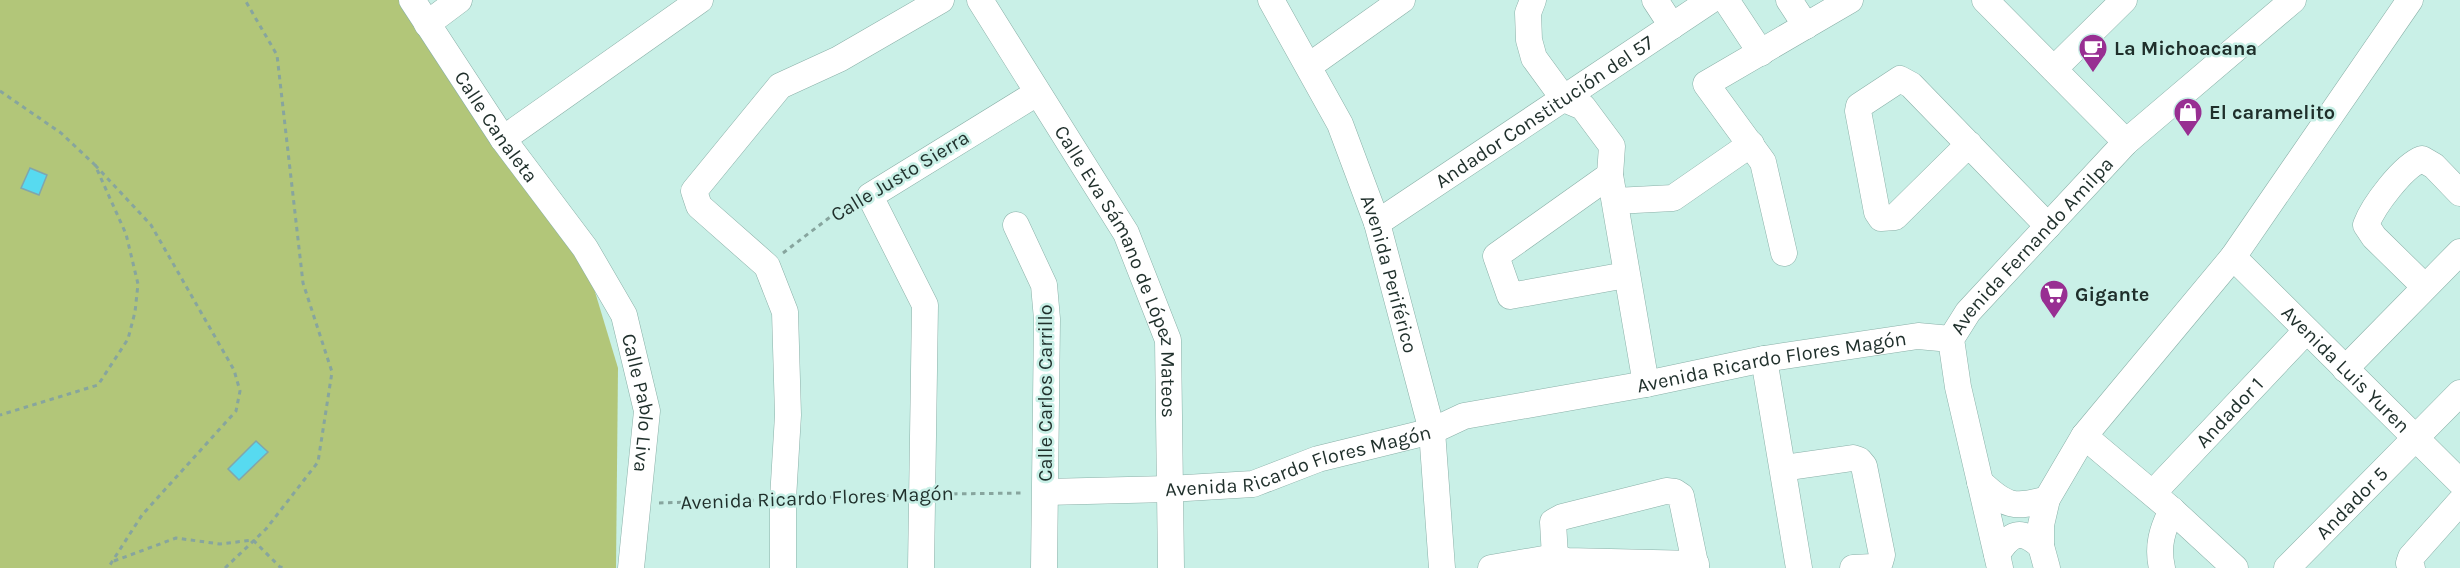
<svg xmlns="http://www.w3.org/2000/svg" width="2460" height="568" font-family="Karla,sans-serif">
<rect width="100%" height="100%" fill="#c9f0e7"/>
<path fill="#b2c679" d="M0,0H404L589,272L618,368L616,568H0Z"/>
<g fill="#57daf0" stroke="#80a6ad" stroke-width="1.5">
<path d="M30,168L47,175L39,195L21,188Z"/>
<path d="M256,441L268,452L239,480L228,469Z"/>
</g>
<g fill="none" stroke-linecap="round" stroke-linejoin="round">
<g stroke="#8ab0a8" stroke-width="27">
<g id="minor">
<path id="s1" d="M412,0L503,139L585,248L624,315L647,411L631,568"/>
<path id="s2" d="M980,0L1126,233L1168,340L1171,568"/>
<path id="s3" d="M1271,0L1340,124L1377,223L1432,431L1442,568"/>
<path d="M1533,0L1528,13L1529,40L1534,58L1564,99L1583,107L1612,146L1610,175L1646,384"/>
<path d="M1655,0L1672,26"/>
<path d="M1726,0L1761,53"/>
<path d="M1789,0L1806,26"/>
<path d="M1985,0L2126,142"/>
<path d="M427,24L459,0"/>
<path d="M1309,66L1402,0"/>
<path d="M2054,69L2124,0"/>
<path d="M503,139L700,0"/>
<path d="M1969,144L1895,217L1881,218L1877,212L1858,111L1859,106L1900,79L1911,85L2048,226"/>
<path d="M1610,175L1496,256L1510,296L1626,275"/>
<path d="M1615,201L1673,198L1751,144"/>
<path id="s4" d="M1377,223L1711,0"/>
<path d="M1016,225L1044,285L1047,319L1044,568"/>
<path d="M1784,253L1763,162L1706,84L1850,0"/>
<path id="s5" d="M2233,257L2460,482"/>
<path d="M2425,287L2374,237L2366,225C2373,206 2403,166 2422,159L2434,166L2460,193"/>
<path d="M1764,359L1799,568"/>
<path d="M2345,369L2460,252"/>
<path d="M2084,436L2172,510L2235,568"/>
<path d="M1783,468L1853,458L1859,460L1864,466L1882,555L1880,562L1873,567L1853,568"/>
<path d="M1980,482C2005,506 2014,509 2047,499"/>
<path id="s6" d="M1046,492L1169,489L1253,484L1318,459L1432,431L1464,416L1646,384L1764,359L1918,336L1951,339"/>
<path id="s7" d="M2153,493L2306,331"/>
<path d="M1997,554C2011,533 2020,528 2041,546"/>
<path d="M1555,557L1553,522L1562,517L1666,491L1675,492L1681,496L1696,568"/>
<path d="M783,568V499L788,415L785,312L767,266L699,206L694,191L780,86L839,59L941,0"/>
<path d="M921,568L925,305L870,196L1037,93"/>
<path d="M1491,568L1555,557L1567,561L1696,564"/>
<path id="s8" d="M2000,568L1958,387L1951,339L1968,312L2126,142L2293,0"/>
<path d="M2047,568L2041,546V525L2047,499L2084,436L2233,257L2410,0"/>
<path d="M2162,568C2157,546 2162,530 2172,510"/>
<path id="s9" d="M2287,568L2460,393"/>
<path d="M2412,568L2409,563L2411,557L2460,502"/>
</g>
</g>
<g stroke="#87a59e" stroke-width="3" stroke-dasharray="4.5 4.5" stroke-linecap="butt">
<path d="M0,91L61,133L95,165L126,234L138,284L135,312L128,339L98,385L0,415"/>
<path d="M95,165L151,225L234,370L240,391L236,411L142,515L108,568"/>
<path d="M783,253L838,211L850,205"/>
<path d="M944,494L1024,493"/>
<path d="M803,498L901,495"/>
<path d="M659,503L763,500"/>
<path d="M114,561L176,538L220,544L253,540L280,567L286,568"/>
<path d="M225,568L266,529L318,462L332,372L303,283L277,55L245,0"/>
</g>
<use href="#minor" stroke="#fff" stroke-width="26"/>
</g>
<defs>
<g id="cafe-pin" transform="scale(1.5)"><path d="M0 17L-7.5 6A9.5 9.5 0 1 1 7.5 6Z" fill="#982f92" stroke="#c9f0e7"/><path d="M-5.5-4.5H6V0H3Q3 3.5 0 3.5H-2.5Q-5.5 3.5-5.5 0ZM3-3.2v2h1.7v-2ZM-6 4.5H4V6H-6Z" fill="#fff"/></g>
<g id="shop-pin" transform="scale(1.5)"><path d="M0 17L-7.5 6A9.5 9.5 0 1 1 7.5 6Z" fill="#982f92" stroke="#c9f0e7"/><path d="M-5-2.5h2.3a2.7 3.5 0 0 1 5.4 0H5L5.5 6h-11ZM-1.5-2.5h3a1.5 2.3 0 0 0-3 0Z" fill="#fff"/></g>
<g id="supermarket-pin" transform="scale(1.5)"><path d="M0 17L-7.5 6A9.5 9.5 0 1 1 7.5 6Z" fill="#982f92" stroke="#c9f0e7"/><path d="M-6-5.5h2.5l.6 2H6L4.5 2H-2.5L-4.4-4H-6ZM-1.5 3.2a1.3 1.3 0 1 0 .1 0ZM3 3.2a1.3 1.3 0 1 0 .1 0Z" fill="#fff"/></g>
</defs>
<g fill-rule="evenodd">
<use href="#cafe-pin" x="2093" y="48"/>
<use href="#shop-pin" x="2188" y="112"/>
<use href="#supermarket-pin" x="2054" y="294"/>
</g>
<g text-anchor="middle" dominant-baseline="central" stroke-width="5" stroke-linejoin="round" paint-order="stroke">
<g font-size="20" font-weight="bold" fill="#1f2f2b" stroke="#c9f0e7" text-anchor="start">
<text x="2114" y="48">La Michoacana</text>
<text x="2209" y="112">El caramelito</text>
<text x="2075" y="294">Gigante</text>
</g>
<g font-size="20" fill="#1f2f2b" stroke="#c9f0e7">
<text stroke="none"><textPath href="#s4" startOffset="201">Andador Constitución del 57</textPath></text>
<text stroke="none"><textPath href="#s1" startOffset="152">Calle Canaleta</textPath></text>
<text transform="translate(900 176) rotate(-31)">Calle Justo Sierra</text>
<text stroke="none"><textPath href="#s8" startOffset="358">Avenida Fernando Amilpa</textPath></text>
<text stroke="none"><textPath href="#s2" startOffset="309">Calle Eva Sámano de López Mateos</textPath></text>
<text stroke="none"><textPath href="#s3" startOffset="300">Avenida Periférico</textPath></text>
<text stroke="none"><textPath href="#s6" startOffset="742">Avenida Ricardo Flores Magón</textPath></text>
<text stroke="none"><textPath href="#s5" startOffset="159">Avenida Luis Yuren</textPath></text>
<text transform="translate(1045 393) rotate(-90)">Calle Carlos Carrillo</text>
<text stroke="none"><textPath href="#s1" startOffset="470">Calle Pablo Liva</textPath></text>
<text stroke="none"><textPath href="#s7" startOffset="111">Andador 1</textPath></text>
<text stroke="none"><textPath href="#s6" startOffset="256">Avenida Ricardo Flores Magón</textPath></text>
<text transform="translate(817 498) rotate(-2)">Avenida Ricardo Flores Magón</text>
<text stroke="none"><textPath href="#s9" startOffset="92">Andador 5</textPath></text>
</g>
</g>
</svg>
